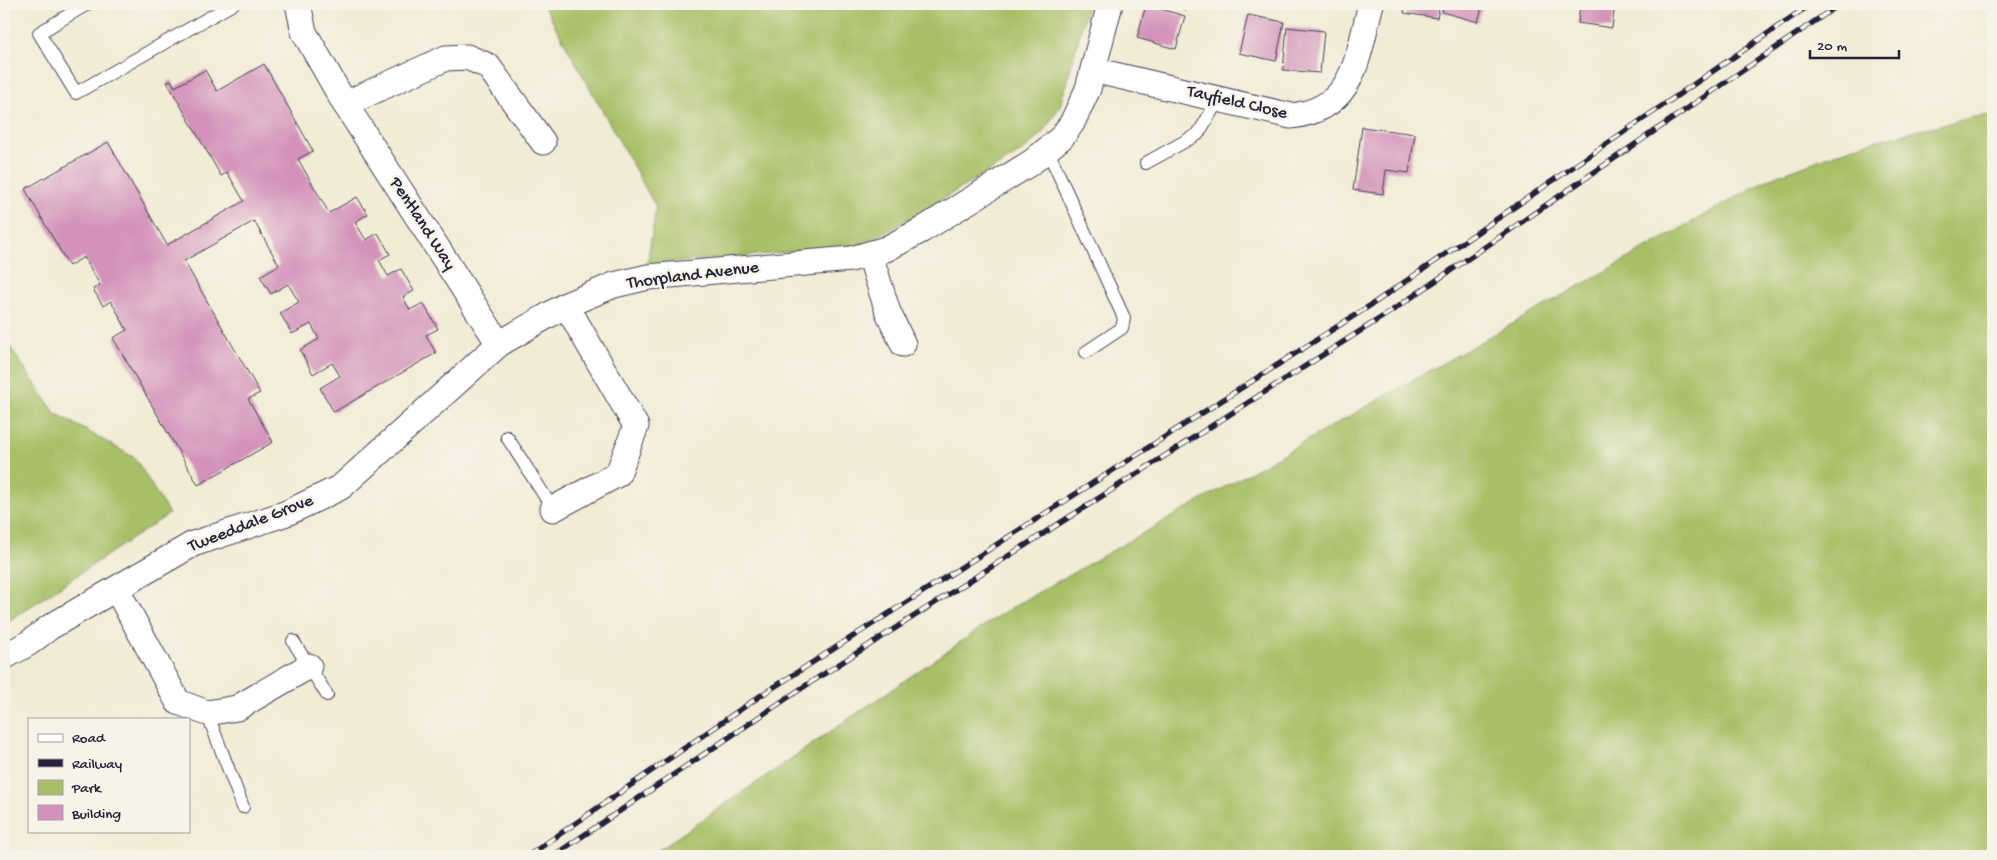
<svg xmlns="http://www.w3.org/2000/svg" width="1997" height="860" font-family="'Gochi Hand',sans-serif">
<rect width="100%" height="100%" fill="#f7f3e8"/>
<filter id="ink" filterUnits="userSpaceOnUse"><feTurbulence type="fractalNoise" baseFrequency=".02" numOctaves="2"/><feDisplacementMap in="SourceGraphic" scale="10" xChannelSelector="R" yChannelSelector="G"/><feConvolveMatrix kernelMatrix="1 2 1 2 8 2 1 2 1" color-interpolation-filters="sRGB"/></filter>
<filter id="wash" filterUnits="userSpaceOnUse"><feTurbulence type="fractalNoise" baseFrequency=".0096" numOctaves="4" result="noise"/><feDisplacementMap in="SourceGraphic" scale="20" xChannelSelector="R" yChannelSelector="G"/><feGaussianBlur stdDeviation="1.12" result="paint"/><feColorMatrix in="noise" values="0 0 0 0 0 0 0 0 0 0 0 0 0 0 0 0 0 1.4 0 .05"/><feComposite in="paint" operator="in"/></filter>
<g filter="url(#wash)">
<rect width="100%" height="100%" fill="#f2ebd5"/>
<g fill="#a7c066" stroke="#647150">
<path d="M543,4H1088L1060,106L1043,132L1023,151L887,232L857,246L647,265L656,207Z"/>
<path d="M1993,115V856H650L1004,612L1768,179L1861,144L1974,117Z"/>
<path d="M4,338L55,413L135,458L169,514L4,624Z"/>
</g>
<g id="blocks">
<g fill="#d392ba">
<path d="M1168,4H1188L1186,10Z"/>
<path d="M1405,4H1440L1437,18L1404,13Z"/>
<path d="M1444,4H1483L1478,22L1442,12Z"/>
<path d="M1580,4H1615L1612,28L1578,23Z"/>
<path d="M1146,5L1185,16L1176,49L1137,38Z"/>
<path d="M1248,15L1284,22L1276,61L1239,53Z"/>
<path d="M1287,27L1324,31L1320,73L1283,70Z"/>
<path d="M264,64L313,151L298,159L329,213L357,197L368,214L355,222L366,240L378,233L390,254L379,260L388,276L401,269L414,291L403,297L410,310L423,303L438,329L426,335L436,353L334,412L320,388L340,376L332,363L313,374L300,350L319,339L311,324L292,334L280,313L299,302L288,284L271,294L260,276L279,265L254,221L184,261L260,393L248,399L273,442L198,485L113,338L127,330L111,301L103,306L93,289L100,285L84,257L69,266L25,189L108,142L167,245L244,201L227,172L221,176L167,82L171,80L175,87L205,70L217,91Z"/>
<path d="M1362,127L1415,134L1409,173L1386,170L1383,194L1353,190Z"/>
</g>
</g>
</g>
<g filter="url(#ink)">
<use href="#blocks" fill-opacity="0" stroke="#414052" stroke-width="1"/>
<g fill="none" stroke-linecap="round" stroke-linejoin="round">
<g stroke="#414052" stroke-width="14">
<g id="service">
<path d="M87,4L39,33L76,93L233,4"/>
<path d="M1048,151L1124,318L1122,328L1086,352"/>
<path d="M1146,163L1198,134L1219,99"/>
<path d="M507,437L553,509"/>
<path d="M293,641L327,695"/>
<path d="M207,713L243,807"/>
</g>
</g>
<g stroke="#414052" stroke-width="27">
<g id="minor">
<path d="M298,4L304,32L345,104L499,344"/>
<path d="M1093,70L1291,116C1356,109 1357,56 1371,4"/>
<path d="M345,104L446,58L467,57L488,66L543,142"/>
<path d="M870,255L888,312L903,344"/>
<path d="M553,509L618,474L636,426L566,305"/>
<path d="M117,590L178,702L207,713L237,708L309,666"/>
<path d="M4,657L29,643L50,627L193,544L287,513L341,487L499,344L566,305L614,285L648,277L851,259L886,249L922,230L1032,162L1062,137L1072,123L1088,89L1110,4"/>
</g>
</g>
<use href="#service" stroke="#fff" stroke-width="12"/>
<use href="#minor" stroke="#fff" stroke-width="25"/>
<g stroke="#22223b" stroke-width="5.5">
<g id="rail">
<path d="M528,856L760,696L1374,303L1811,4"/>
<path d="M553,856L805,686L1390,312L1840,4"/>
</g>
</g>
<use href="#rail" stroke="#f7f3e8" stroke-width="4" stroke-dasharray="11" stroke-linecap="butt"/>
</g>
</g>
<g text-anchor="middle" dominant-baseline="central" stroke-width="5" stroke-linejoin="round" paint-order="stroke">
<g font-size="18" fill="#22223b" stroke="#f7f3e8">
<text transform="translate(1237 103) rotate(13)">Tayfield Close</text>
<text transform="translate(422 224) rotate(57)">Pentland Way</text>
<text transform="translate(693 276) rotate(-7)">Thorpland Avenue</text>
<text transform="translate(251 524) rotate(-21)">Tweeddale Grove</text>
</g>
</g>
<rect width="1997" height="860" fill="none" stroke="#f7f3e8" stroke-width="20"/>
<rect x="28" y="718" width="162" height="115" fill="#f7f3e8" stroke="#a29fa3"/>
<rect x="38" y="734" width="25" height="8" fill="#ffffff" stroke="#a29fa3"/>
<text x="72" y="742" font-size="15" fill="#22223b">Road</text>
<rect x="38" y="759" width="25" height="8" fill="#22223b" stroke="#a29fa3"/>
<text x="72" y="768" font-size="15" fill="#22223b">Railway</text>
<rect x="38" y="780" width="25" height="15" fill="#a7c066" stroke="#a29fa3"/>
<text x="72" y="792" font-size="15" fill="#22223b">Park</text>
<rect x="38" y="805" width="25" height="15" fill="#d392ba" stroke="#a29fa3"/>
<text x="72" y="818" font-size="15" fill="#22223b">Building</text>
<path d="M1810 50v8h89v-8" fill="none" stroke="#22223b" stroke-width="2.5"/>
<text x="1817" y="50" font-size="15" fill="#22223b" stroke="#f7f3e8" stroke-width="4" paint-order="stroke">20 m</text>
</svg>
